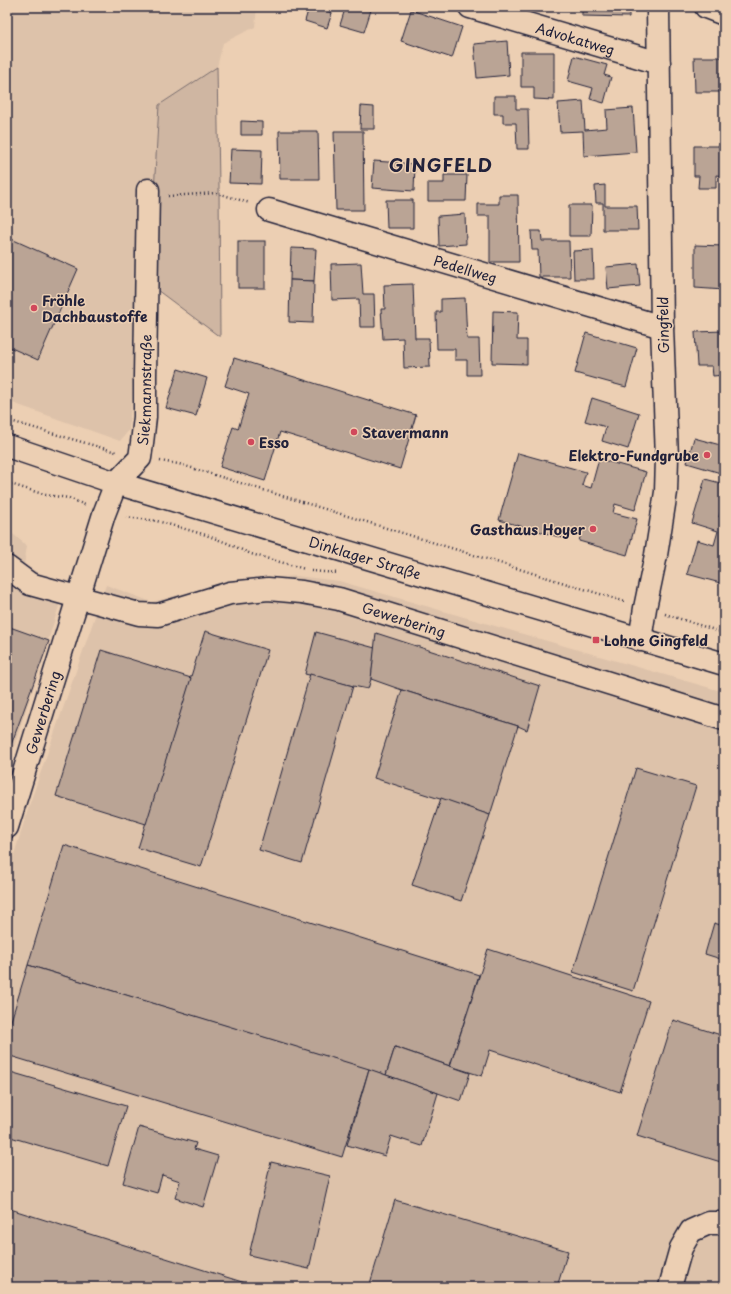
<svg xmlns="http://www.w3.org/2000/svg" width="731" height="1294" font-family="'Playpen Sans',sans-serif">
<rect width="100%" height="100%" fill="#eccfb3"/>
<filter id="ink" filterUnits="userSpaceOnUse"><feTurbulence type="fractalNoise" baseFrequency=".025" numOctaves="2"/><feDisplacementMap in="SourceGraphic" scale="8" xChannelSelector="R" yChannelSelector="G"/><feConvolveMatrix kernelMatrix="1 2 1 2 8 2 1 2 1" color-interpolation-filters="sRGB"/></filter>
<g filter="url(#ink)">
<g fill="#ddc2aa">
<path d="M7,7H257L255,27L223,43L217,67L159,105L154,192L157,290L141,291L129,430L120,441L7,401Z"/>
<path d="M7,529L27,546L24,565L65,587L7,769Z"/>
<path d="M296,576L339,581L724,692V1287H7V877L30,803L106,585L152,602L233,580Z"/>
</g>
<path fill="#cfb6a2" stroke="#786c6e" d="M217,67L219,185L220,337L157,290L154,192L159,105Z"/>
<g fill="#baa495" stroke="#22223b">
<path d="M309,7H328L327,11L332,13L327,28L305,21Z"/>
<path d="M340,7H372L364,32L340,25L345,9Z"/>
<path d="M582,7H629V17L582,16Z"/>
<path d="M411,10L462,27L452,58L401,41Z"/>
<path d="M507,41L509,75L477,78L474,44Z"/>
<path d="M521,52H554V100L534,99V87H521Z"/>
<path d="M574,56L607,65L604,75L611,77L604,103L590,99L593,88L568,81Z"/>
<path d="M694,57H724V92H695Z"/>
<path d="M494,96H516V109H528L529,149H517L516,123H503V114H494Z"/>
<path d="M583,101L585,130L607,128L606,110L633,108L636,152L584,156L583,131L560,132L558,103Z"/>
<path d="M361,106L374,107V129H360Z"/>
<path d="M241,121L262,122V135H241Z"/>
<path d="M279,131H318L319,179H280Z"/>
<path d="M334,131H363L364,210H336Z"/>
<path d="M694,146H724V176L716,175V188H698L699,176H694Z"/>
<path d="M231,149L262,150L261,184L229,183Z"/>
<path d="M374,161L415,164L414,191L372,188Z"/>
<path d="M444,175H467L466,201H428V183H444Z"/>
<path d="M605,185V206H637L638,230H603V203H596L595,186Z"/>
<path d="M499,195H518L519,262H490V216H478V204H499Z"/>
<path d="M386,200H413V228H387Z"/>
<path d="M569,205H592L591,236H569Z"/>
<path d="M465,214L466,244L439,246L438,216Z"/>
<path d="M531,231H541L542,241H569L570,277H539L538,250H532Z"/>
<path d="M7,237L78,269L38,360L7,346Z"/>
<rect x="238" y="241" width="27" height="47"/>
<path d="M695,245L724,246V290L695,288Z"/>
<path d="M291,248L316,249L314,281L290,280Z"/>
<path d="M593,250L594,279H574L573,251Z"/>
<path d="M361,263L363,294H374L375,327H360L359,299L332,300L331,264Z"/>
<path d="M638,264L640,286L608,289L606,267Z"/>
<path d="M290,280L314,281L313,323L289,322Z"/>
<path d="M413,284L415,338H429L430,367L404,368L403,338L383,339L381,309H385L384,285Z"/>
<path d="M465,298L467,339H479L480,375H467V360H455V349H437L436,312H441V299Z"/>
<path d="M493,311L518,312L517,340H527V364L492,363Z"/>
<path d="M724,331V375L713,376L712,366H697L695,332Z"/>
<path d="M586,333L637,348L626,387L575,373Z"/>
<path d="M234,358L416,415L400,469L280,432L265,481L220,467L233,427L238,429L249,394L225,386Z"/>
<path d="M178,369L207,378L196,416L166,408Z"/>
<path d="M592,398L639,413L628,449L602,441L606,427L585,421Z"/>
<path d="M694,438L724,446V474L687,463Z"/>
<path d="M518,453L586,472L582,485L591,488L599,459L646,472L635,510L615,504L613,513L637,519L627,555L579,541L581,534L566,530L563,538L499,520Z"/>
<path d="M705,479L724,484V499L719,517L724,518V584L687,574L697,540L714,545L718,531L692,523Z"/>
<path d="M7,626L49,641L7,756Z"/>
<path d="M205,631L268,650L201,867L138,848Z"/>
<path d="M316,632L375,648L371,679L368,689L353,686L305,674Z"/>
<path d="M376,633L540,686L527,730L518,726L402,690L371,679Z"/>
<path d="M101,650L191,678L146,824L56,796Z"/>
<path d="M310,674L353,686L302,863L259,850Z"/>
<path d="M402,690L518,726L490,815L374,778Z"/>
<path d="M636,768L696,786L633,991L573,972Z"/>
<path d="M441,798L490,815L461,901L412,885Z"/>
<path d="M64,845L479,975L450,1066L395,1047L386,1075L28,965Z"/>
<path d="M714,923L724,926V960L705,954Z"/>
<path d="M488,949L649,1001L620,1092L490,1050L482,1076L450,1066Z"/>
<path d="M28,965L369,1069L342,1157L7,1055V1034Z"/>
<path d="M673,1020L724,1036V1163L637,1136Z"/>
<path d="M395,1047L470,1073L461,1101L386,1075Z"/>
<path d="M369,1069L438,1093L422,1146L391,1136L385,1156L347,1145Z"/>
<path d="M7,1071L126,1106L108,1166L7,1136Z"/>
<path d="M139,1127L196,1143L194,1149L218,1156L203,1207L175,1198L180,1181L162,1175L157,1193L123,1183Z"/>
<path d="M271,1162L330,1176L309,1269L249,1255Z"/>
<path d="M395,1200L568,1251L557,1287H369Z"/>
<path d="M7,1208L258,1287H7Z"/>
</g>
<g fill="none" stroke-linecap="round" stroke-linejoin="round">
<g stroke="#22223b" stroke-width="25">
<g id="minor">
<path id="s1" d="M470,7L659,63"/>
<path d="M706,7L724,14"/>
<path id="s2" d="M269,210L662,327"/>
<path id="s3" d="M7,567L30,584L139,614L158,615L230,593L268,589L302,592L339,599L724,719"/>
<path d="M640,640L645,608L656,555L666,492L667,458L662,327L658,7"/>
<path id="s4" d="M7,827L104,514L116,483L140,458L142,443L145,417V376L148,190"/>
<path d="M670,1287L681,1248L691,1231L709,1223H724"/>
</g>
</g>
<g stroke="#22223b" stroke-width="25">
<g id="secondary">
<path id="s5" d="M7,446L116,483L724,664"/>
</g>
</g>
<g stroke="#22223b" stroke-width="2.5" stroke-dasharray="1 3" stroke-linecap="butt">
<path d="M168,196L217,193L250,203"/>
<path d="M7,420L116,452"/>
<path d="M160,461L179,464L626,602"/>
<path d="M7,483L46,495L69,498L85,505"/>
<path d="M126,517L157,521L206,535L227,543L251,554L305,569"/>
<path d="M311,571L338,573"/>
<path d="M665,614L724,633"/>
</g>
<use href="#minor" stroke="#eccfb3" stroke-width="22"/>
<use href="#secondary" stroke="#eccfb3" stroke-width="22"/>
</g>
</g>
<g fill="#d1495b" stroke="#eccfb3" stroke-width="1.5">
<circle cx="34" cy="308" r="4"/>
<circle cx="354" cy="432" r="4"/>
<circle cx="251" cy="442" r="4"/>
<circle cx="707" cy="455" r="4"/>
<circle cx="593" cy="529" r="4"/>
<rect x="592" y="636" width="8" height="8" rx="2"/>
</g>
<g text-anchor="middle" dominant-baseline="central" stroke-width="3" stroke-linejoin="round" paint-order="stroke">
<g font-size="14" fill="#22223b" stroke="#eccfb3">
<text stroke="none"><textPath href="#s1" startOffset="110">Advokatweg</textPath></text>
<text stroke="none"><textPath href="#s2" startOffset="205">Pedellweg</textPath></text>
<text transform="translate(663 325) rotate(-91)">Gingfeld</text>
<text stroke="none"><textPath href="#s4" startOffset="464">Siekmannstraße</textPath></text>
<text stroke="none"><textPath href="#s5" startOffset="375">Dinklager Straße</textPath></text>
<text stroke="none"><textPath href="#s3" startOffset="414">Gewerbering</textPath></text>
<text stroke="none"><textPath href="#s4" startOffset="120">Gewerbering</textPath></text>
</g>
<g font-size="14" font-weight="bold" fill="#22223b" stroke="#eccfb3" text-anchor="start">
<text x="42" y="300">Fröhle<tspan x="42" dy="16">Dachbaustoffe</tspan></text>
<text x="362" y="432">Stavermann</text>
<text x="259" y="442">Esso</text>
<text x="699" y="455" text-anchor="end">Elektro-Fundgrube</text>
<text x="585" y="529" text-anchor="end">Gasthaus Hoyer</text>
<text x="604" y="640">Lohne Gingfeld</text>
</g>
<g font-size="18" font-weight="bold" letter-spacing="1" fill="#22223b" stroke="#eccfb3">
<text x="441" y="164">GINGFELD</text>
</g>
</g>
<rect width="731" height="1294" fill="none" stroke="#eccfb3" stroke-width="24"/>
<rect x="12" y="12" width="707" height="1270" fill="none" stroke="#22223b" stroke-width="1.5" filter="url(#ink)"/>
</svg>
